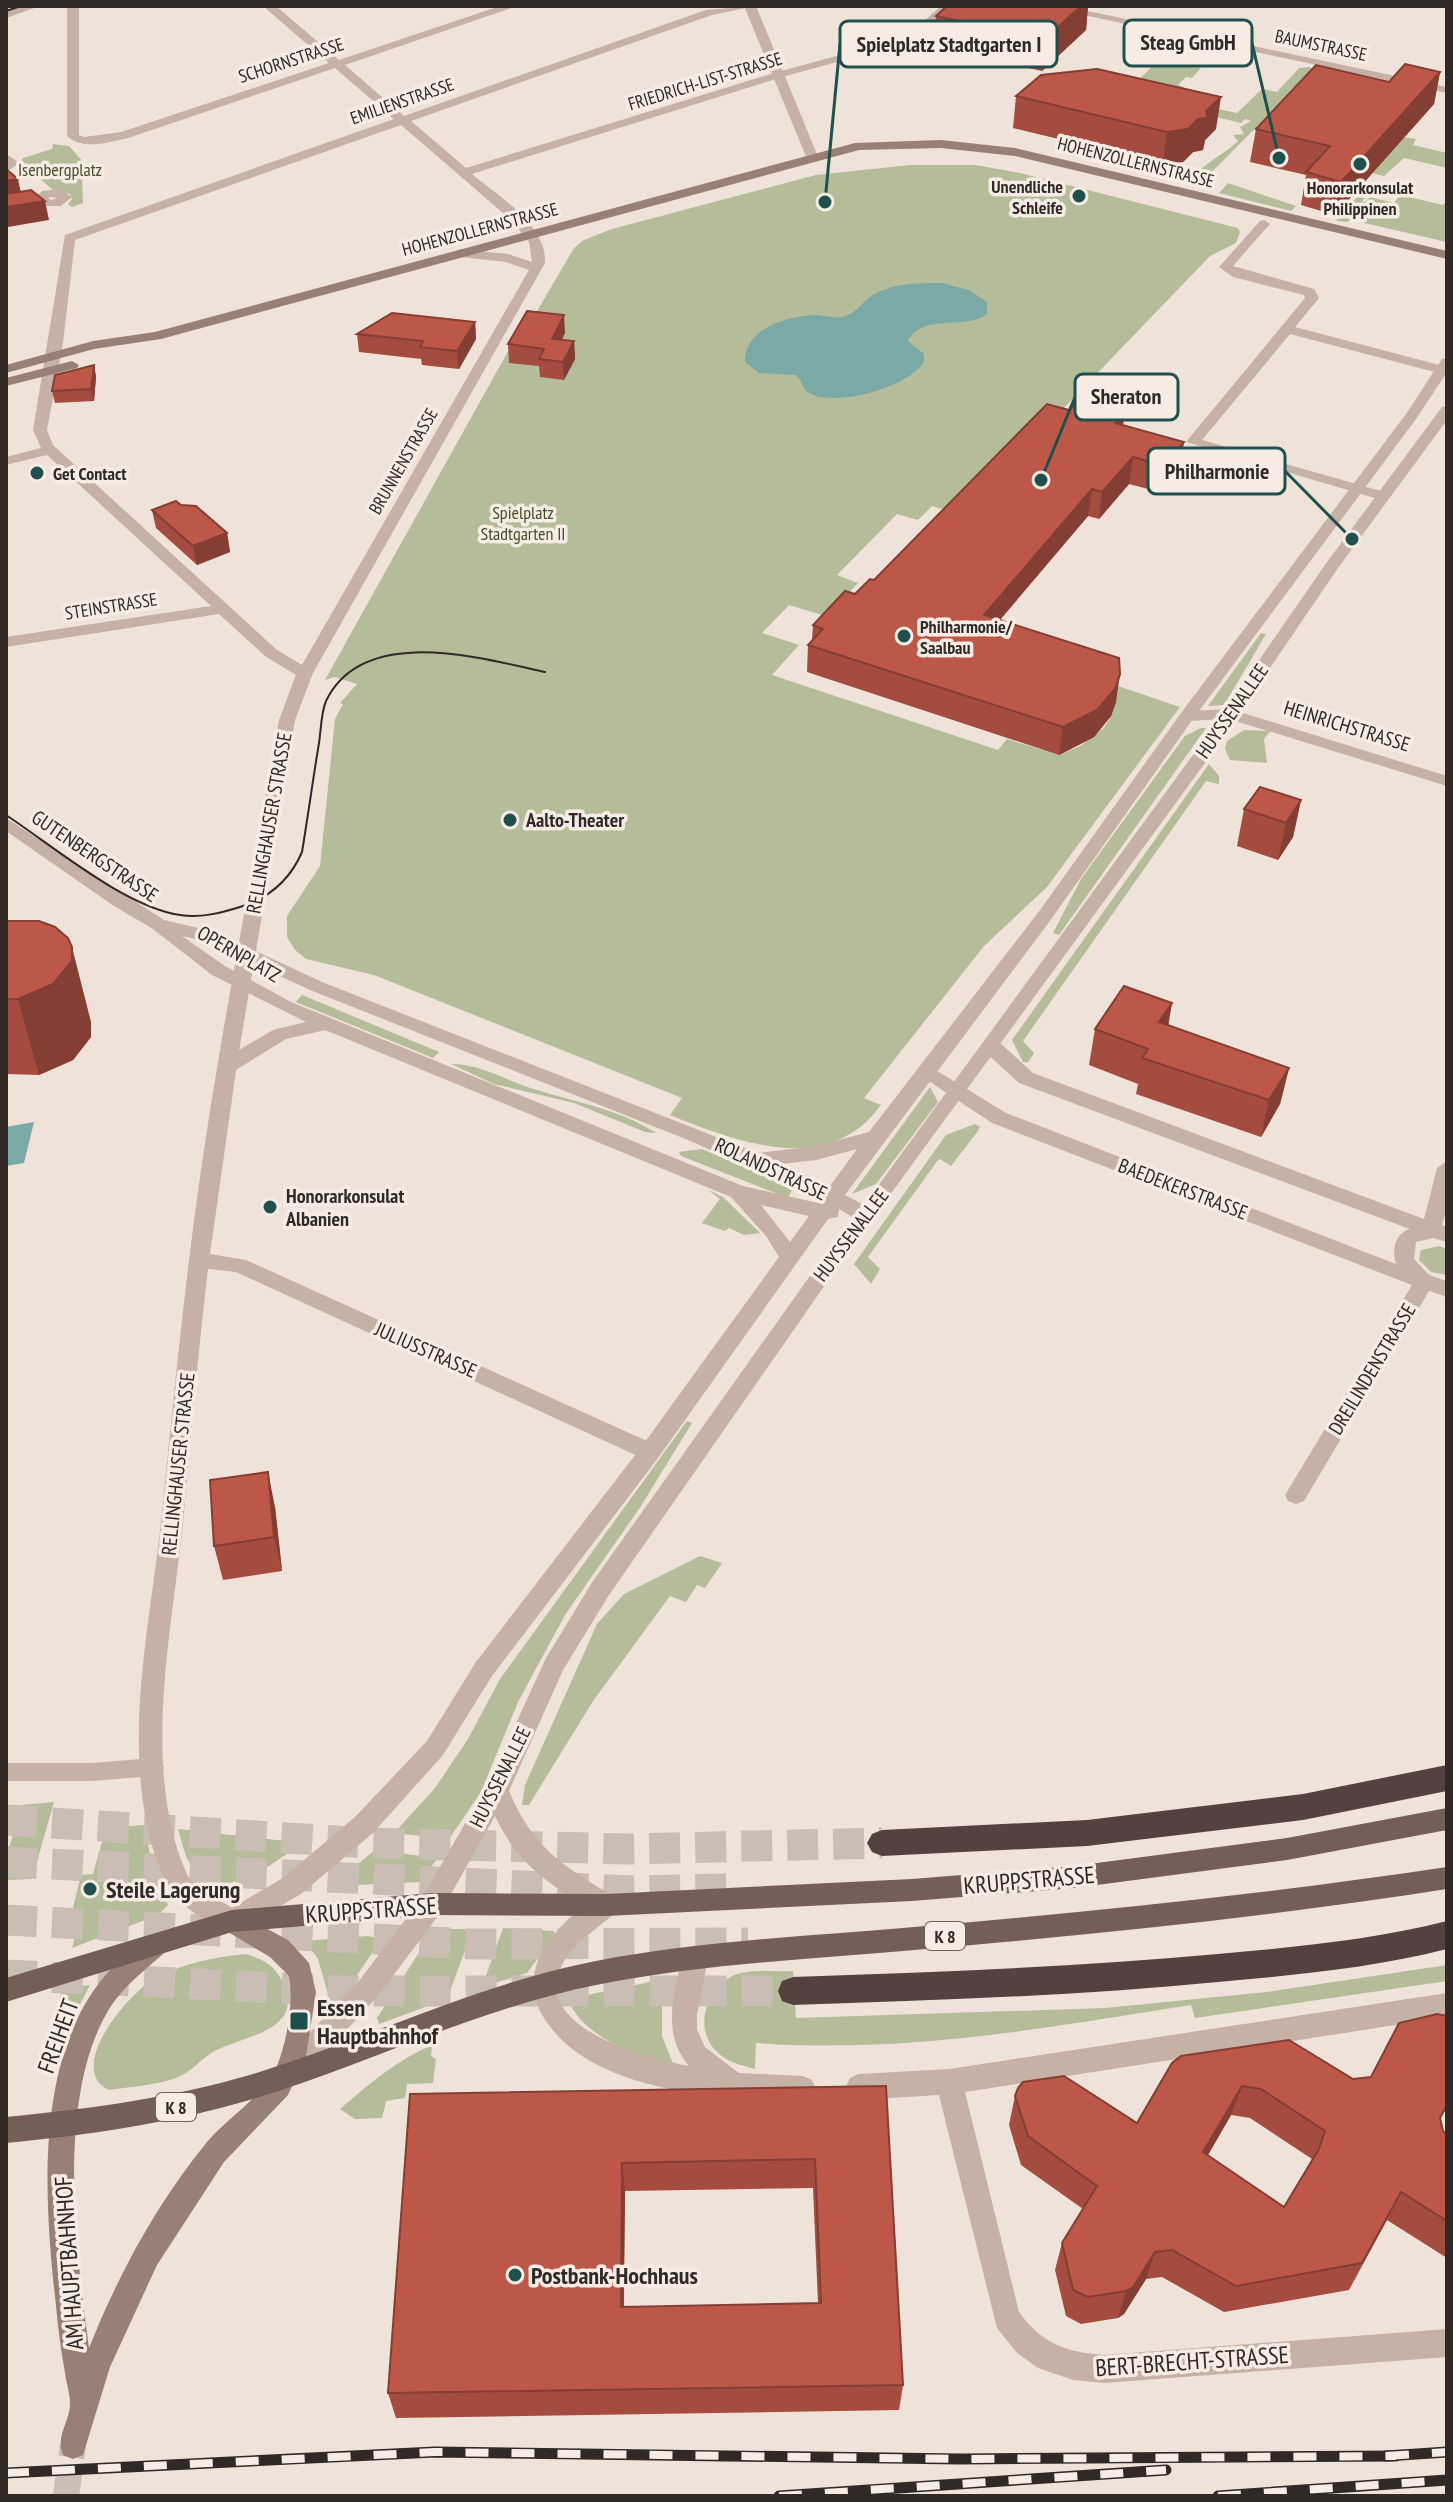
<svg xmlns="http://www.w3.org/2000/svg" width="1453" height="2502" font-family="'PT Sans Narrow',sans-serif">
<rect width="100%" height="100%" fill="#efe2d8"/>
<g fill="#b5bc9a">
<path d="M1160,59L1201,68L1192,78L1186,77L1178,85L1184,87L1179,92L1129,89Z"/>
<path d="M1309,67L1314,69L1198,186L1188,185L1182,179L1185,175H1195C1209,160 1225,154 1238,141L1233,135L1244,134L1240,127L1251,121L1245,119L1241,123L1187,110L1194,104L1237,113L1262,89L1277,92L1299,68Z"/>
<path d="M1403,137L1416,139L1413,145L1447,153V168L1404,158L1384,176L1372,173Z"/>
<path d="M53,144L69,146L94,174L82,178L83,203L72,207L68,204L72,199L70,194L53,190L21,162L23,158L52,149Z"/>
<path d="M910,165H976L1020,173L1238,228L1240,232L1236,243L1210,256L961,515L932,506L918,520L897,514L837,575L858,583L826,616L789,605L762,633L799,645L772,675L998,750L1007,739L1059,755L1080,746L1104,728L1111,716L1115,685L1180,707L1047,887L984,946L864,1098L881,1105C828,1178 737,1142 670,1115L682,1098L374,975L306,959L295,950L287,937V916L320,866L335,719L343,704L340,703L357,684L335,677L325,680L521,328L533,318L574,248L584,240L612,229L816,175Z"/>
<path d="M1228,183L1296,206L1291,211L1219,193Z"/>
<path d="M1400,195L1443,205L1447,200V242L1360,222L1374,205L1366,203L1348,222L1336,221L1358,196L1365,198L1362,201L1365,202L1370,197L1394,203Z"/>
<path d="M1261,633L1266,634L1224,705L1208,706Z"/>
<path d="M1201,728H1206L1059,935L1053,933L1081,879L1185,736Z"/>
<path d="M1244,730L1270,731L1264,739L1267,763L1230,760L1225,749L1227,741Z"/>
<path d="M1209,764L1219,776V784L1206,781L1023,1041L1034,1053L1028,1062H1023L1012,1040Z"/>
<path d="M302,995L439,1052L433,1058L296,1002Z"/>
<path d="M451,1064C477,1064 498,1076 522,1085C566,1101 617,1107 656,1133L645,1132L574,1103L494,1084Z"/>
<path d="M930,1087L938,1102L876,1184L852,1194Z"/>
<path d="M975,1124L980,1127L978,1131L951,1166L940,1159L938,1160L868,1257L880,1269L871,1284L854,1264L946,1135Z"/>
<path d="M702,1149L793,1188L788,1198L681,1156L679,1152Z"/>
<path d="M708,1190L723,1197L760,1233L744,1235L729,1228L725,1231L702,1223L720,1199Z"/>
<path d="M1439,1246L1447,1249V1275L1431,1272L1419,1260L1421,1250Z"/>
<path d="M687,1421L692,1423L641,1506L565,1615L518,1702L481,1792L449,1839L394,1833L435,1788L468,1739L500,1679Z"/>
<path d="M700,1556L722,1563L705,1588L697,1585L686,1602L670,1596L593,1701L529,1805H522L525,1785L597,1624L624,1594Z"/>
<path d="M54,1802L32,1879L6,1880V1858L22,1805Z"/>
<path d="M144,1825L152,1864L168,1905L158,1915L72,1948L79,1923L69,1924L81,1875L93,1874L106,1828Z"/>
<path d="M178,1829L303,1843C275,1861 223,1906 194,1869C185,1859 182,1842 178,1829Z"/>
<path d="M375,1850L438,1858L419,1882L335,1886L334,1884Z"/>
<path d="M503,1928L554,1931L555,1935L527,1973L482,1987Z"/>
<path d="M434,1929H473L447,1999L379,2024L377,2018Z"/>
<path d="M368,1936L382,1939L355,1978L329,1997L318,1959L305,1941Z"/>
<path d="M246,1954C267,1961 277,1967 285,1988C302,2033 237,2037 211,2053C199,2061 190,2073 176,2078C156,2085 130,2087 109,2090C64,2069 129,1992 156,1978C185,1963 214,1957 246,1954Z"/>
<path d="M1447,1965V1981L1195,2018L1191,2005C1044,2028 906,2054 756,2043L755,2069C740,2065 727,2062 716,2051C692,2027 708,1985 737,1974C753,1969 777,1972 793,1971L796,2018L1105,2008L1267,1992Z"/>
<path d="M669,1978L662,2005V2036L674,2066C637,2055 592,2042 571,2006L573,1998Z"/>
<path d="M90,1985L54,2055L46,2047L62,1989Z"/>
<path d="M432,2045L431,2056L436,2059L433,2083L407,2084L405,2098L386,2101L382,2118L355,2119L340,2109C369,2084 397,2060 432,2045Z"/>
</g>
<g fill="#7aa9a6">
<path d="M942,283L969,290L987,302V314C965,331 923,312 908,341L924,354V362C908,387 839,407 811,394C802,390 803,381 796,375L759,373L745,362C744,328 788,316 815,315C825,315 836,320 846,316C855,313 862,303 870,297C889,283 919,283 942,283Z"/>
<path d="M34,1122L24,1163L6,1166V1127Z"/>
</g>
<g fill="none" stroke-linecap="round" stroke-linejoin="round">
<path stroke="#c9bdb4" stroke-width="26" stroke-dasharray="26 13" stroke-linecap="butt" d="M66,2496L73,2445"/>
<g stroke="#c9bdb4" stroke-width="31" stroke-dasharray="31 15" stroke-linecap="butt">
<path d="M6,1820L366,1843L630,1849L882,1843"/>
<path d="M6,1862L631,1891L728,1889"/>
<path d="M6,1920L469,1944L748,1943"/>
<path d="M6,1975L343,1991H793"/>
</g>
<path fill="#c6b1a6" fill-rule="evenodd" d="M153,1758L161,1760L164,1767L161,1774L153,1776L92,1781H6V1763H92Z"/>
<g fill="#c6b1a6" fill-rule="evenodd">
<path d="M67,6H79V135L84,137L121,132L329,63L263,6H276L339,60L500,6H517L345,65L404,116L706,10L756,6L712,15L411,121L466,168L774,73L906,37L941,6H954L914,41L782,77L472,174C498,196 547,225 545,263L313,673L295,720L238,1057L210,1254L246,1260L658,1446L661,1452L658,1458L650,1461L642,1458L236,1272L208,1269C198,1353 191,1438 183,1523C172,1631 141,1768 186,1872C198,1899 235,1900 244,1921L241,1929L232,1932C181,1913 164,1890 150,1838C124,1736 150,1624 161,1522C173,1405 184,1287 201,1170C223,1019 253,870 279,720L296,675L265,656L219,614L6,647V637L211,606L47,455L6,465V457L41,448L33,430L65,235L394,119L335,68L128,138C108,142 84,151 67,136ZM401,125L510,219L529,242L532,262L508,254L460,249L454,253L460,257L506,262L529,270L302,665L277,650L53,445L47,430L63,343L75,240Z"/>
<path d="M1042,6H1064L1447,87V93Z"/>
<path d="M6,154L20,163L6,172Z"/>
<path d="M59,189L72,197L61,206H42L34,199L42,191ZM49,197L58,198L50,200Z"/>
<path d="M1264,220L1270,224L1233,266L1314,289L1319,298L1295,327L1447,367V373L1442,374L1290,334L1202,440L1388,493V499H1378L1186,442L1305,298L1304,295L1233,277L1219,267L1260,221Z"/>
<path d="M1230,709L1447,776V786L1229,719L1187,721L1179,716L1187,711Z"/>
<path d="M991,1040L998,1041L1033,1073L1424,1219L1437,1168L1447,1161V1207L1442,1225L1447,1227V1242L1433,1238L1416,1242L1414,1259L1429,1275L1447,1281V1297L1429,1291L1304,1501L1296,1504L1288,1501L1285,1495L1412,1285L992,1123L918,1074L920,1069H934L1006,1113L1396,1264C1392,1250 1394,1234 1410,1229L1019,1083L984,1051L982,1046Z"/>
<path d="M606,1894L615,1897L618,1905L615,1913C597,1929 573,1943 562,1965C529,2028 649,2059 689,2066C661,2033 674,1996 682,1958L686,1950L695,1946L704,1950L708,1958L697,2014V2029L705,2047L739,2073L803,2076L812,2080L816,2089L812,2098L803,2102C724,2098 598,2094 548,2024C534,2005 529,1983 538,1961C549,1935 579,1904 606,1894Z"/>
<path d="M1447,1993V2017L965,2092L1019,2312C1042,2344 1066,2352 1104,2355L1447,2329V2357L1104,2383L1073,2380L1038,2368L1017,2353L997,2328L939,2095L859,2100L850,2096L846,2087L850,2078L859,2074L949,2069Z"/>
</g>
<g fill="#c6b1a6" fill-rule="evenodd">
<path d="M23,6H40L6,18V11Z"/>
<path d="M744,6H756L819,159L817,162L807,159Z"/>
<path d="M1447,358V372L1416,419L1193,719L1052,918L845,1195L864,1205L1201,744L1327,562L1442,407L1447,406V420L1338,568L1213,752L841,1262L609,1595L563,1670L509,1791C533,1848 564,1867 615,1897L618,1905L615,1913L606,1916L597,1913C551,1885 519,1867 495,1816L441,1912L377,1997L298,2082L289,2086L280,2082L276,2073L280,2064L359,1981L423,1896L488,1784L546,1658L593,1581L827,1252L854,1218L839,1209L838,1217L828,1219L658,1458L492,1676L443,1755L373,1833L301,1894L241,1929L232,1932L223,1929L220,1921L223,1913L283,1878L355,1817L427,1741L476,1662L642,1446L779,1257L766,1236L731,1197L325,1030L286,1039L236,1070H222L220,1065L222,1060L273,1030L306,1022L212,975L153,929L114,906L6,831V818L164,920L215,932L322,982L757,1153L816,1146L869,1132L1040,910L1181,713L1406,414L1442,359ZM182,936L204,941L310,990L688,1140L821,1199L818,1203L743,1186L291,1002L225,966ZM857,1149L830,1186L782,1164L816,1160ZM761,1205L809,1216L790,1242Z"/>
</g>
<g fill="#998077" fill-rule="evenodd">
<path d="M941,140L1015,148L1447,251V259L1015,156L941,148L859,150L161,339L94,349L6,373V365L93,341L155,332L855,143Z"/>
<path d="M72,361L79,365L77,368L6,386V378Z"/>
<path d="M232,1910L288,1940L309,1963L316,1992L306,2056L288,2095L224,2162L157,2265L110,2367L83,2455L73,2459L63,2455C55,2436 70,2422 70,2403C70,2394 66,2382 65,2373C61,2351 58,2328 56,2306C44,2199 32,2046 116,1964C127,1953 139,1940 154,1934L163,1938L167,1946L163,1954C145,1970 124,1986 111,2006C55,2094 76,2250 89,2348C118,2275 157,2203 207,2142C228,2117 264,2096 277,2066C287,2041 294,2002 289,1976L270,1957L223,1929L220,1921L223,1913Z"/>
</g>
<g fill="#735e58" fill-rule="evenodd">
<path d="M1447,1808V1830L1287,1860L1074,1888L912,1901L606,1916L432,1915L232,1932L6,2002V1978L232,1910L432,1893L606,1894L912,1879L1074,1866L1287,1838Z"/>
<path d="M1447,1867V1889C1274,1916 1100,1934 926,1949C816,1959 705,1963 596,1985C477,2009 368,2064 253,2099C172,2123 89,2135 6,2143V2117C89,2109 172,2098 253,2074C368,2039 477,1984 596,1961C705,1940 816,1936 926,1926C1100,1911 1274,1893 1447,1867Z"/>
</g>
<g fill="#53423e" fill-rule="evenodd">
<path d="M1447,1765V1791L1303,1820L1087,1846L882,1856L872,1852L867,1843L872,1834L882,1830L1087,1820L1303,1794Z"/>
<path d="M1447,1921V1949C1372,1968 1295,1975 1218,1982C1077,1996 935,2000 793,2005L782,2001L778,1991L782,1981L793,1977C935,1972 1077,1967 1218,1954C1295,1947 1372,1940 1447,1921Z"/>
</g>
<g stroke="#322926" stroke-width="2">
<path d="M6,11L21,6"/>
<path d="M6,815C53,846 125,907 180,915C201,918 221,913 240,907C269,898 290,880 302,852C308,816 313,779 319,743C321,730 321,713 326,701C363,624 481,658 545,672"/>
</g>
<g stroke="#322926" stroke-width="11">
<g id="rail">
<path d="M1386,2456L1447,2452"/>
<path d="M6,2473L435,2452L961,2459L1396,2456"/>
<path d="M779,2496L1166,2470"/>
<path d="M1218,2496L1447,2480"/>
</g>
</g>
<use href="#rail" stroke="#f7ece4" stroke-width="8" stroke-dasharray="23" stroke-linecap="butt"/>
</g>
<g fill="#a34c3f" fill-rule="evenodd">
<path d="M947,6H1088L1086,30L1042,71L934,47L936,16Z"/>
<path d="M1440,72L1434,104L1335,215L1301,205L1306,175L1250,162L1256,129L1389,82Z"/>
<path d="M1016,96L1216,129L1205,140L1203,150L1193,152L1183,162L1163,164L1013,128Z"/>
<path d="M475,322L476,339L459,369L422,365L421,359L359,352L357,334Z"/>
<path d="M565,333L562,340L574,341L575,359L564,380L540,377L539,366L509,363L508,344Z"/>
<path d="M94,365L96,377L94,401L55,403L52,391Z"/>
<path d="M1069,410L1125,412L1123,425L1180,469L1160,492L1129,484L1099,519L1088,516L1000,620L1116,702L1111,716L1094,737L1059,755L807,672L808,645L812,640L813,625L874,580Z"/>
<path d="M181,505L227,533L230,552L197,565L156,528L152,510Z"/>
<path d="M1301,800L1293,837L1278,860L1237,846L1244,809Z"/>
<path d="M6,921L91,1022V1037L73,1060L39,1075L6,1074Z"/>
<path d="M1168,1026L1289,1068L1280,1104L1261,1137L1136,1094L1138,1084L1089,1065L1095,1029Z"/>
<path d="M275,1507L282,1571L223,1580L214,1546Z"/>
<path d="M1172,2063L1353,2079L1440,2120L1443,2131L1447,2134V2258L1387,2220L1349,2290L1224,2312L1162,2277L1146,2279L1124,2314L1118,2318L1081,2324L1066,2316L1055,2270L1062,2243L1083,2209L1021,2165L1009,2125L1015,2096L1137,2123ZM1231,2115L1250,2118L1312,2159L1284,2207L1208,2155Z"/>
<path d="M886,2086L903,2385L899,2410L396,2418L388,2393L410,2094ZM813,2188L818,2303L624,2307L625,2191Z"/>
</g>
<g fill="#843e33">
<path d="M1081,6H1088L1086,30L1042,71L1045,39Z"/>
<path d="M1440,72L1434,104L1335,215L1341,182Z"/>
<path d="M1221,97L1216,129L1205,140L1203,150L1193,152L1183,162L1163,164L1167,132L1206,111Z"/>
<path d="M18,179L22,198L6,202V181Z"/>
<path d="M45,201L49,220L8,227L6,218V207Z"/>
<path d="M564,315L565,333L553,357L552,339Z"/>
<path d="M475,322L476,339L459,369L457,351Z"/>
<path d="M574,341L575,359L564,380L563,362Z"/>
<path d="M94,365L96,377L94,401L91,389Z"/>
<path d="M1125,412L1121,438L1115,423Z"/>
<path d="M1184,442L1180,469L1160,492L1164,466Z"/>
<path d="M1133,457L1129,484L1099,519L1102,492Z"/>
<path d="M1092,489L1088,516L981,642L984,615Z"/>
<path d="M227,533L230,552L197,565L193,546Z"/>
<path d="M1120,674L1116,702L1111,716L1094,737L1059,755L1063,727Z"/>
<path d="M1301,800L1293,837L1278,860L1286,823Z"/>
<path d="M72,947L91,1022V1037L73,1060L39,1075L18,999Z"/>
<path d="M1172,1003L1166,1040L1159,1022Z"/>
<path d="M1289,1068L1280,1104L1261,1137L1269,1100Z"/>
<path d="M268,1472L275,1507L282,1571L274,1537Z"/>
<path d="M1242,2086L1231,2115L1193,2181L1203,2152Z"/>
<path d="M622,2163L625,2191L623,2333L621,2307Z"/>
<path d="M1155,2252L1146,2279L1124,2314L1118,2318L1126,2291Z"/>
</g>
<g fill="#bd5849" stroke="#843e33" stroke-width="2" fill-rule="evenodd">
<path d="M947,6H1081L1045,39L936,16Z"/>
<path d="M1405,64L1440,72L1341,182L1306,172L1330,146L1256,129L1316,65L1389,82Z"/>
<path d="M1097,69L1221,97L1206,111L1208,118L1198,119L1188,129L1167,132L1016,96L1041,75Z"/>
<path d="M6,169L18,179L6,181Z"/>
<path d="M31,190L45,201L6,207V194Z"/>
<path d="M527,311L564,315L552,339L574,341L563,362L539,359L544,349L508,344Z"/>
<path d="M392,313L475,322L457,351L420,347L423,341L357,334Z"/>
<path d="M94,365L91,389L52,391L55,375Z"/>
<path d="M1079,399L1125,412L1115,423L1184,442L1164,466L1133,457L1102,492L1092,489L984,615L1119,658L1120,674L1115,689L1097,710L1063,727L808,645L823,629L813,625L845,591L855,594L870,579L874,580L1047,404L1069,410Z"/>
<path d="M176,501L181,505L196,506L227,533L193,546L152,510Z"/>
<path d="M1260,787L1301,800L1286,823L1244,809Z"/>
<path d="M6,921H39L55,927L68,938L72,947V961L53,984L18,999H6Z"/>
<path d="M1124,986L1172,1003L1159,1022L1289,1068L1269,1100L1142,1058L1148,1049L1095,1029Z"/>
<path d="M268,1472L274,1537L214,1546L210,1480Z"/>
<path d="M1437,2014L1447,2016V2105L1440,2118L1443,2131L1447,2134V2221L1401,2192L1362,2263L1236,2286L1172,2250L1155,2252L1133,2287L1126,2291L1088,2297L1073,2290L1062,2243L1097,2186L1028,2136L1015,2096L1018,2088L1023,2082L1064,2076L1137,2123L1172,2063L1181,2056L1289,2040L1353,2079L1371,2077L1399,2023ZM1242,2086L1261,2089L1325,2131L1319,2149L1284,2207L1203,2152Z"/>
<path d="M886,2086L903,2385L388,2393L410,2094ZM815,2159L821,2303L621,2307L622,2163Z"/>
</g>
<g fill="#1f504e" stroke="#f7ece4" stroke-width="3">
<circle cx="1360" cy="164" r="8"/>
<circle cx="1079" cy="196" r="8"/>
<circle cx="37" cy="473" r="8"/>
<circle cx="904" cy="636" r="8"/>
<circle cx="510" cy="820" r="8"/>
<circle cx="270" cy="1207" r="8"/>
<circle cx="90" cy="1889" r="8"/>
<rect x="289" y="2011" width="20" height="20" rx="4"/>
<circle cx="515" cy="2275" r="8"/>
</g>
<g text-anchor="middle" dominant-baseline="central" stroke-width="7" stroke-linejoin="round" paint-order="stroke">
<g font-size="18" fill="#322926" stroke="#f7ece4">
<text transform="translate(1321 45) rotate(12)">BAUMSTRASSE</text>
<text transform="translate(291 60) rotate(-18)">SCHORNSTRASSE</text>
<text transform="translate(705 81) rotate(-17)">FRIEDRICH-LIST-STRASSE</text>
<text transform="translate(402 101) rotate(-19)">EMILIENSTRASSE</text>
<text transform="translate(1136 162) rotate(14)">HOHENZOLLERNSTRASSE</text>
<text transform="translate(480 229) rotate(-15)">HOHENZOLLERNSTRASSE</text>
<text transform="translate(403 461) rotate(-60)">BRUNNENSTRASSE</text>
<text transform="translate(111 606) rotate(-9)">STEINSTRASSE</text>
</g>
<g font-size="18" fill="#464e2c" stroke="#f7ece4">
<text x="60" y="169">Isenbergplatz</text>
<text x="523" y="512">Spielplatz<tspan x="523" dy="21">Stadtgarten II</tspan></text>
</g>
<g font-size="18" font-weight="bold" fill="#322926" stroke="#f7ece4" text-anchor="start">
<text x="1063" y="186" text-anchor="end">Unendliche<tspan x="1063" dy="21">Schleife</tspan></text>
<text x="1360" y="187" text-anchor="middle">Honorarkonsulat<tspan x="1360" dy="21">Philippinen</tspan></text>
<text x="53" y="473">Get Contact</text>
<text x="920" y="626">Philharmonie/<tspan x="920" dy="21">Saalbau</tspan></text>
</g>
<g fill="#f7ece4" stroke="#6d645f" stroke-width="2">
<rect x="925" y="1922" width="40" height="28" rx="6"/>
<rect x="156" y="2093" width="40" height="28" rx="6"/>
</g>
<g font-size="18" font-weight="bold" fill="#322926">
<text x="945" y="1936">K 8</text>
<text x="176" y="2107">K 8</text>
</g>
<g font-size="20" fill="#322926" stroke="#f7ece4">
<text transform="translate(1232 711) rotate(-55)">HUYSSENALLEE</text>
<text transform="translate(1347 726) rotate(17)">HEINRICHSTRASSE</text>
<text transform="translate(269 823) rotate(-80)">RELLINGHAUSER STRASSE</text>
<text transform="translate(95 856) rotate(34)">GUTENBERGSTRASSE</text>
<text transform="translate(239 954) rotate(30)">OPERNPLATZ</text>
<text transform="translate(771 1169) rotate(25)">ROLANDSTRASSE</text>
<text transform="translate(1183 1189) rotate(21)">BAEDEKERSTRASSE</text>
<text transform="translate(851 1235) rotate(-53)">HUYSSENALLEE</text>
<text transform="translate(426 1350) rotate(24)">JULIUSSTRASSE</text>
<text transform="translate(1372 1369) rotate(-59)">DREILINDENSTRASSE</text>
<text transform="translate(178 1464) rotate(-84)">RELLINGHAUSER STRASSE</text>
<text transform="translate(500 1777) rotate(-63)">HUYSSENALLEE</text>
</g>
<g font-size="20" font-weight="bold" fill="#322926" stroke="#f7ece4" text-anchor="start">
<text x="526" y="820">Aalto-Theater</text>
<text x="286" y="1196">Honorarkonsulat<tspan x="286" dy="23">Albanien</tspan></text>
</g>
<g font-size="24" fill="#322926" stroke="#f7ece4">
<text transform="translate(1029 1880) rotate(-5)">KRUPPSTRASSE</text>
<text transform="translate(371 1910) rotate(-4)">KRUPPSTRASSE</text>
<text transform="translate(58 2036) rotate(-70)">FREIHEIT</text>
<text transform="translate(69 2263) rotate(-94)">AM HAUPTBAHNHOF</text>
<text transform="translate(1192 2361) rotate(-4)">BERT-BRECHT-STRASSE</text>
</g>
<g font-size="24" font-weight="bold" fill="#322926" stroke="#f7ece4" text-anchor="start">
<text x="106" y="1889">Steile Lagerung</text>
<text x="317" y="2007">Essen<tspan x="317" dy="28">Hauptbahnhof</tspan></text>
<text x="531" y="2275">Postbank-Hochhaus</text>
</g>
</g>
<path fill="none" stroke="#1f504e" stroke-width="3" d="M1279 158L1252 43M825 202L840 44M1041 480L1075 397M1352 539L1285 471"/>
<g fill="#1f504e" stroke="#f7ece4" stroke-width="3">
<circle cx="1279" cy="158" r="8"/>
<circle cx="825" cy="202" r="8"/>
<circle cx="1041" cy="480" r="8"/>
<circle cx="1352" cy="539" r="8"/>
</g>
<g fill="#f7ece4" stroke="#1f504e" stroke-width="3">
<rect x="1124" y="20" width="128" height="46" rx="8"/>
<rect x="840" y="21" width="217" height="46" rx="8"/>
<rect x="1075" y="374" width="103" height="46" rx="8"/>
<rect x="1148" y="448" width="137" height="46" rx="8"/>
</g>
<g font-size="22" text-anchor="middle" font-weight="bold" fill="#322926">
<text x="1188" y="50">Steag GmbH</text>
<text x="949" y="52">Spielplatz Stadtgarten I</text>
<text x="1126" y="404">Sheraton</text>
<text x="1217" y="479">Philharmonie</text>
</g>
<rect width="1453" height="2502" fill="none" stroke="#322926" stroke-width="16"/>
</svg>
